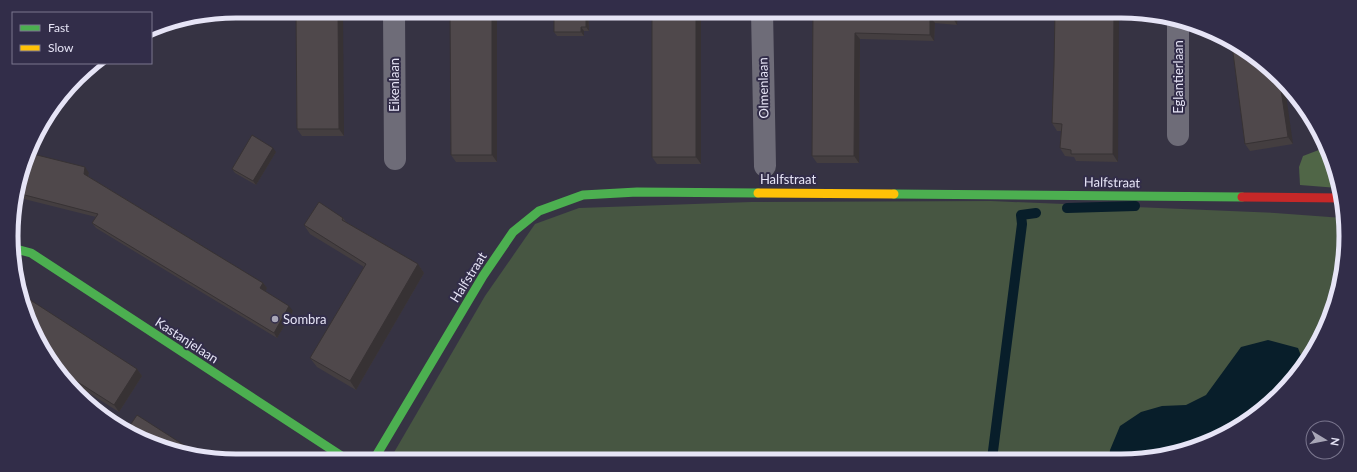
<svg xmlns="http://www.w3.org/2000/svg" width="1357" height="472" font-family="Lato,sans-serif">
<rect width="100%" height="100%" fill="#363343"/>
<path fill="#475642" d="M991,201L1275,213L1343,218L1338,294L1316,349L1270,405L1220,438L1151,459L389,461L485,296L535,224L579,208L751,202Z"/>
<path fill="#506647" d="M1324,148L1338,188L1300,185L1299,167L1303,156Z"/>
<path fill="#081e2a" d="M1268,340L1298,348L1304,363L1270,405L1220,438L1151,459H1109L1110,450L1120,426L1141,412L1162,406L1186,405L1206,395L1241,347Z"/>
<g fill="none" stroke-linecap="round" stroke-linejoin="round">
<g stroke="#081e2a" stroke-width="10">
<path d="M1067,208L1135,206"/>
<path d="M992,459L1022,224L1021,215L1036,213"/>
</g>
<g stroke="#6e6c78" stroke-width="22">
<path d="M394,11L395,159"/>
<path d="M762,11L765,166"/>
<path d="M1178,18V135"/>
</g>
<g stroke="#4caf50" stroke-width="9">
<path d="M894,194L1242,197"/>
<path d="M16,249L31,253L343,457"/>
<path d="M373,461L483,276L513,232L539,211L583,195L637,192L758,193"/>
</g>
<path stroke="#ffc107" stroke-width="9" d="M758,193L894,194"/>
<path stroke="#c62828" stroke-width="9" d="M1242,197L1341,198"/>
</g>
<g fill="#443e40">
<path d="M296,11L344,136H302L297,129Z"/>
<path d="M554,11H588L589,31H584V36H557L554,32Z"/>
<path d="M652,11H701V164H657L652,157Z"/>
<path d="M813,11H958L957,25L935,23L934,41L860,39L859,163H817L812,156Z"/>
<path d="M497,16V162H456L451,155Z"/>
<path d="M1232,45L1293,144L1250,151L1245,144Z"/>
<path d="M1054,67L1118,162L1076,161L1074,157L1065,156L1060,148L1061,131H1057L1052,123Z"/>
<path d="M276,152L256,185L235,173L232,169Z"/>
<path d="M29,153L89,173L88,176L263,283L267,288L265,291L293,311L277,338L96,228L92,223L96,217L16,197Z"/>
<path d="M343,218L346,222L418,264L424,273L356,390L317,367L310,358L364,267L310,234L304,225Z"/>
<path d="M49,361L137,369L142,376L119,412L65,378Z"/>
</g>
<g fill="#373234">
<path d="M338,11H343L344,136L339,129Z"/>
<path d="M492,11H494L497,16V162L492,155Z"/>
<path d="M586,11H588L589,31L586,27Z"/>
<path d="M696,11H701V164L696,157Z"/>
<path d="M953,11H958L957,25L953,18Z"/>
<path d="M1114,11H1119L1118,162L1113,154Z"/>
<path d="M930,17L935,23L934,41L930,35Z"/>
<path d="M581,27L584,31V36L581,32Z"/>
<path d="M855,33L860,39L859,163L854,156Z"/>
<path d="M1280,83L1285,88L1293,144L1288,137Z"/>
<path d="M273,148L276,152L256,185L253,181Z"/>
<path d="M85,167L89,173L87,179L84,174Z"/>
<path d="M418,264L424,273L356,390L350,381Z"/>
<path d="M263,283L267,288L264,294L260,288Z"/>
<path d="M289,306L293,311L277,338L274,333Z"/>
<path d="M137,369L142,376L119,412L114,405Z"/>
</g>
<g fill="#4f484b" stroke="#373234">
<path d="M296,11H338L339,129H297Z"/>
<path d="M450,11H492V155H451Z"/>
<path d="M554,11H586V27H581V32H554Z"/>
<rect x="652" y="11" width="44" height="146"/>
<path d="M813,11H953V18L930,17V35L855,33L854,156H812Z"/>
<path d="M1055,11H1114L1113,154H1071V150L1060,148L1062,124L1052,123L1054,67Z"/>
<path d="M1232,45L1258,57L1280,83L1288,137L1245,144Z"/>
<path d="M252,135L273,148L253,181L232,169Z"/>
<path d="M29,153L85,167L84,174L263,283L260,288L289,306L274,333L92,223L98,214L17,193Z"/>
<path d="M319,202L343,218L342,220L418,264L350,381L310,358L366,264L304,225Z"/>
<path d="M18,292L137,369L114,405L54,367L49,361L19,294Z"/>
<path d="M137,415L201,456L178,453L127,430Z"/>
</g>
<circle fill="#a8a6b7" stroke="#322d49" stroke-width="1.5" cx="275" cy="319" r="4"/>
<g text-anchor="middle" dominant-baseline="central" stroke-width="4" stroke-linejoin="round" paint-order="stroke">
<g font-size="13" fill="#e6e4f6" stroke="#322d49">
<text transform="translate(1178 77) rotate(-90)">Eglantierlaan</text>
<text transform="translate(394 85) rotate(-90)">Eikenlaan</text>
<text transform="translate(763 88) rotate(-91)">Olmenlaan</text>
<text x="788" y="179">Halfstraat</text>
<text transform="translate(1112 182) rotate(1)">Halfstraat</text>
<text transform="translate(468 277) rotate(-58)">Halfstraat</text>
<text transform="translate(187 340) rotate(33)">Kastanjelaan</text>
</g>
<g font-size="13" fill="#e6e4f6" stroke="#322d49" text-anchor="start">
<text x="283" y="319">Sombra</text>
</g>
</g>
<path d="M0 0H1357V472H0ZM236 18H1121A218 218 0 0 1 1339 236V236A218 218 0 0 1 1121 454H236A218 218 0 0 1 18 236V236A218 218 0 0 1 236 18Z" fill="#322d49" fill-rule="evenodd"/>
<path fill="none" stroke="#e6e4f6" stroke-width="5" d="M236 18H1121A218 218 0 0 1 1339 236V236A218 218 0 0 1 1121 454H236A218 218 0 0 1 18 236V236A218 218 0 0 1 236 18Z"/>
<rect x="12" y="12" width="140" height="52" fill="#322d49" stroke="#7a768e"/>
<rect x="20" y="25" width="20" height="6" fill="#4caf50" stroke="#7a768e"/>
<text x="48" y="32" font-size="12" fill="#e6e4f6">Fast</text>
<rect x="20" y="45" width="20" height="6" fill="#ffc107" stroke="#7a768e"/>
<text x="48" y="52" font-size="12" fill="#e6e4f6">Slow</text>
<g transform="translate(1325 440) rotate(100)"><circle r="19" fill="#322d49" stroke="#7a768e"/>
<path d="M0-3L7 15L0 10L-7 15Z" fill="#a8a6b7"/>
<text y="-6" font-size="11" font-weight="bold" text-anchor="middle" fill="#e6e4f6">N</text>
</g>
</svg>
